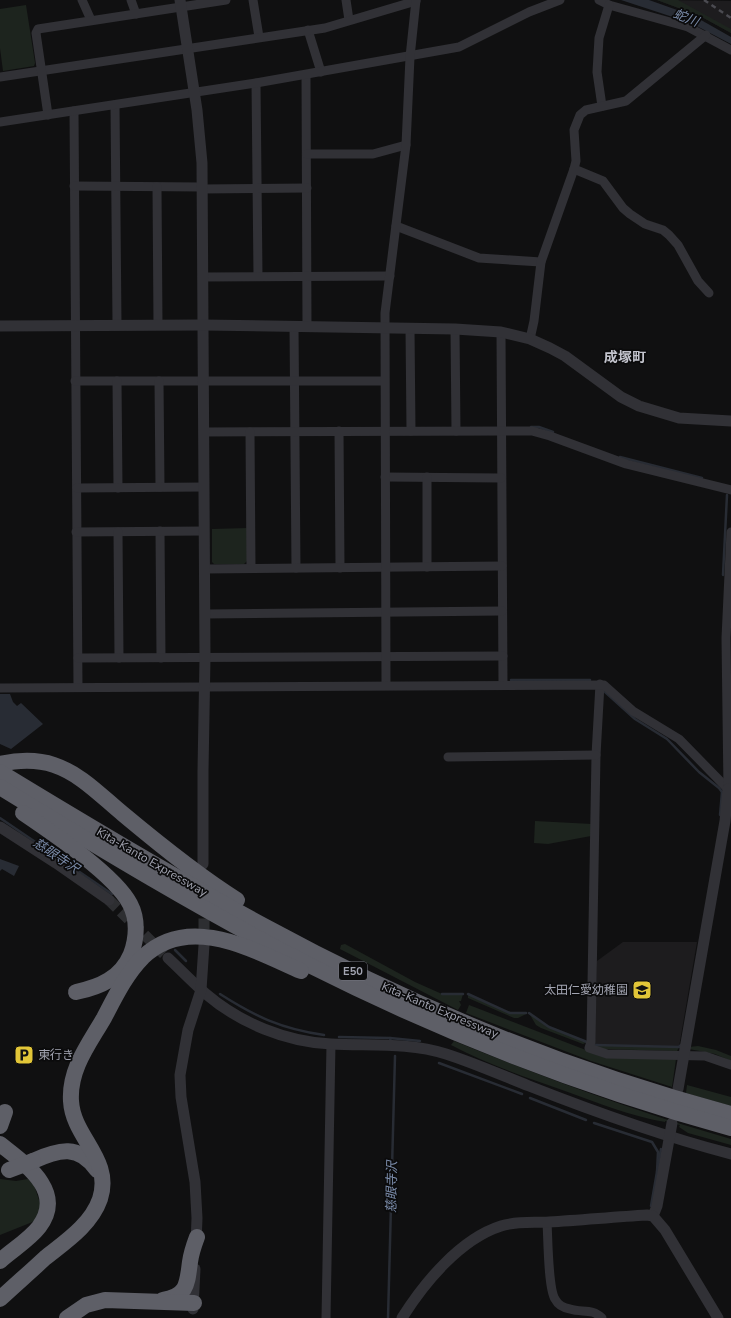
<svg xmlns="http://www.w3.org/2000/svg" width="731" height="1318" font-family="'Nunito Sans','Noto Sans JP',sans-serif">
<rect width="100%" height="100%" fill="#101011"/>
<g fill="#1d1c1e">
<path d="M657,0L731,1V33L700,16Z"/>
<path d="M623,942H697L679,1047L595,1045L597,961Z"/>
</g>
<g fill="#1d241e">
<path d="M657,0H678L731,29V33L700,16Z"/>
<path d="M26,5L35,63L34,66L3,71L0,48V9Z"/>
<path d="M248,528V560L244,564H214L212,562V529Z"/>
<path d="M535,821L592,824L591,836L548,844L534,843Z"/>
<path d="M345,944L415,982L442,994H463L461,1001H459L461,1005L458,1010L340,949L341,945Z"/>
<path d="M468,994L510,1013H526V1014L518,1018H514L468,998Z"/>
<path d="M469,1005L604,1057L676,1059L672,1087L591,1061L466,1013Z"/>
<path d="M529,1013L549,1027L587,1042L583,1044L541,1028L536,1025Z"/>
<path d="M454,1041C545,1078 636,1112 731,1139V1145L688,1133L679,1127L680,1125L665,1121V1122C630,1116 598,1103 565,1091C527,1078 487,1064 451,1045Z"/>
<path d="M595,1045L679,1047L677,1051L599,1049Z"/>
<path d="M698,1046L716,1050L731,1056V1061L715,1054L689,1049V1047Z"/>
<path d="M687,1085L731,1097V1106L686,1093Z"/>
<path d="M0,1179L16,1181L28,1179L34,1185L41,1206L35,1221L0,1235Z"/>
</g>
<g fill="#282c34">
<path d="M621,0H649L694,16L731,37V44L691,23Z"/>
<path d="M0,694H10L13,702L17,706L21,703L43,724L11,749L0,744Z"/>
<path d="M0,859L19,866L14,876L2,869L0,871Z"/>
</g>
<g fill="none" stroke-linecap="round" stroke-linejoin="round">
<g stroke="#282c34" stroke-width="2.5">
<path d="M531,427H539L553,432"/>
<path d="M620,457L702,478"/>
<path d="M723,575L727,495"/>
<path d="M511,680H590"/>
<path d="M604,691L635,719L667,739L699,772L719,788L722,792L720,815"/>
<path d="M0,818L112,894"/>
<path d="M175,950L186,961"/>
<path d="M220,994C256,1017 282,1029 324,1035"/>
<path d="M442,994H463"/>
<path d="M468,994L510,1013H526"/>
<path d="M529,1013L549,1027L587,1042"/>
<path d="M339,1037L390,1038L391,1042"/>
<path d="M390,1038L420,1041"/>
<path d="M595,1045L679,1047L681,1045"/>
<path d="M439,1063L522,1094"/>
<path d="M530,1098L586,1120"/>
<path d="M594,1123L652,1142L658,1152L657,1172"/>
<path d="M651,1206L661,1149"/>
<path d="M388,1318L395,1056"/>
</g>
<g stroke="#2d2e31" stroke-width="11" stroke-dasharray="11 5.5" stroke-linecap="butt">
<path d="M109,900L168,958"/>
<path d="M204,902V943"/>
</g>
<g stroke="#313136" stroke-width="9">
<path d="M82,0L91,20"/>
<path d="M131,0L136,14"/>
<path d="M253,0L259,37"/>
<path d="M346,0L349,20"/>
<path d="M599,0L609,5L688,27L731,50"/>
<path d="M308,30L321,72"/>
<path d="M306,75L307,326"/>
<path d="M0,77L325,28L416,1"/>
<path d="M256,83L258,276"/>
<path d="M115,105L117,324"/>
<path d="M602,106L597,72L599,38L609,5"/>
<path d="M74,111L78,687"/>
<path d="M48,115L36,33L38,29L226,0"/>
<path d="M0,122L256,83L459,47L529,12L560,0"/>
<path d="M307,154H373L406,145"/>
<path d="M574,169L603,181L623,208L630,214L645,224L663,230L669,235L678,245L698,281L709,293"/>
<path d="M74,186L202,187"/>
<path d="M157,187L158,324"/>
<path d="M202,189L307,188"/>
<path d="M396,226L479,258L541,262"/>
<path d="M203,277L390,276"/>
<path d="M294,326L296,568"/>
<path d="M410,328L411,431"/>
<path d="M455,329L456,431"/>
<path d="M501,332L503,685"/>
<path d="M530,339L534,321L541,262L574,169L576,161L574,130L580,115L586,110L626,101L706,35"/>
<path d="M75,381H384"/>
<path d="M117,381L118,488"/>
<path d="M159,381L160,487"/>
<path d="M339,431L340,568"/>
<path d="M204,432L532,431L550,436L626,464L731,490"/>
<path d="M250,432L251,568"/>
<path d="M385,477L501,478"/>
<path d="M427,477V567"/>
<path d="M77,488L204,487"/>
<path d="M160,531L161,658"/>
<path d="M76,532L204,531"/>
<path d="M118,532L119,658"/>
<path d="M205,569L502,566"/>
<path d="M205,614L502,611"/>
<path d="M78,658L503,656"/>
<path d="M600,684L596,755L591,1042L589,1048L607,1054L705,1056L731,1065"/>
<path d="M386,685L385,313L406,145L410,57L416,0"/>
<path d="M0,688L604,685L633,711L679,739L728,789"/>
<path d="M448,757L596,755"/>
<path d="M728,789L726,638L731,532"/>
<path d="M547,1222C548,1237 548,1288 555,1299C558,1305 564,1308 570,1309C582,1313 592,1308 602,1318"/>
<path d="M326,1318L331,1044"/>
</g>
<g stroke="#313136" stroke-width="11">
<path d="M180,0L197,110L202,163L205,658L203,771V864"/>
<path d="M0,326L203,325L455,329L501,332L530,339L550,348L565,356L621,397L639,406L679,418L731,421"/>
<path d="M0,827L56,863L109,900"/>
<path d="M168,958C181,970 193,983 206,994C240,1023 286,1042 331,1044C369,1046 409,1042 446,1054C474,1063 501,1075 529,1086C595,1112 662,1136 731,1154"/>
<path d="M678,1089L725,821L728,789"/>
<path d="M653,1216L657,1206L672,1123"/>
<path d="M196,1244L197,1218L195,1182L181,1097L180,1075L188,1030L201,990L204,945"/>
<path d="M193,1309L195,1269"/>
<path d="M402,1318C424,1283 460,1239 501,1226C516,1221 533,1223 549,1222C582,1220 614,1217 647,1215L653,1216L665,1230L718,1318"/>
</g>
<g stroke="#5e5f67" stroke-width="16">
<path d="M0,764C18,760 36,759 54,765C81,774 101,796 123,814C159,844 197,875 237,900"/>
<path d="M0,772C87,825 174,877 264,926C411,1006 569,1071 731,1114"/>
<path d="M0,787C101,849 202,910 307,964C442,1032 585,1088 731,1128"/>
<path d="M23,813C51,832 115,875 130,904C138,919 137,938 131,954C121,978 100,987 76,992"/>
<path d="M0,1126L5,1112"/>
<path d="M0,1144C25,1164 66,1191 39,1227C29,1240 12,1250 0,1261"/>
<path d="M33,1161C59,1149 79,1144 97,1170"/>
<path d="M0,1299C15,1285 30,1272 45,1258C65,1242 91,1225 100,1199C113,1159 73,1138 71,1101C69,1069 89,1044 104,1018C115,997 126,974 143,957C189,913 253,950 301,971"/>
<path d="M163,1300C188,1296 187,1283 190,1262C191,1254 194,1245 197,1237"/>
<path d="M67,1318L86,1305L105,1300L194,1303"/>
</g>
<path stroke="#4b4b51" stroke-width="2.5" stroke-dasharray="5 4" stroke-linecap="butt" d="M704,0L731,18"/>
<path stroke="#5e5f67" stroke-width="16" d="M9,1170L33,1161"/>
</g>
<defs>
<g id="school-square" transform="scale(1)"><rect x="-9" y="-9" width="18" height="18" rx="4" fill="#e2c638" stroke="#0b0b0c"/><path d="M0-5L7-2L0 1L-7-2ZM-4 1L0 2.5L4 1V4Q0 6-4 4Z" fill="#111"/></g>
<g id="parking-square" transform="scale(1)"><rect x="-9" y="-9" width="18" height="18" rx="4" fill="#e2c638" stroke="#0b0b0c"/><path d="M-3.5-5.5H1a3.5 3.5 0 0 1 0 7H-1V5.5H-3.5ZM-1-3.4V-.6H.8a1.4 1.4 0 0 0 0-2.8Z" fill="#111"/></g>
</defs>
<g fill-rule="evenodd">
<use href="#school-square" x="642" y="990"/>
<use href="#parking-square" x="24" y="1055"/>
</g>
<g text-anchor="middle" dominant-baseline="central" stroke-width="3.5" stroke-linejoin="round" paint-order="stroke">
<rect fill="#0b0b0c" stroke="#757680" stroke-width="1" x="339" y="962" width="28" height="18" rx="3"/>
<g font-size="11" font-weight="bold" fill="#a2a4b1">
<text x="353" y="971">E50</text>
</g>
<g font-size="12" fill="#a2a4b1" stroke="#0b0b0c">
<text transform="translate(152 862) rotate(30)">Kita-Kanto Expressway</text>
<text transform="translate(440 1010) rotate(23)">Kita-Kanto Expressway</text>
</g>
<g font-size="12" fill="#a2a4b1" stroke="#0b0b0c" text-anchor="end">
<text x="628" y="990">太田仁愛幼稚園</text>
<text x="38" y="1055" text-anchor="start">東行き</text>
</g>
<g font-size="13" font-style="italic" fill="#7b8caa" stroke="#0b0b0c">
<text transform="translate(686 18) rotate(21)">蛇川</text>
<text transform="translate(56 856) rotate(34)">慈眼寺沢</text>
<text transform="translate(392 1187) rotate(-89)">慈眼寺沢</text>
</g>
<g font-size="14" font-weight="bold" fill="#c3c4cd" stroke="#0b0b0c">
<text x="625" y="357">成塚町</text>
</g>
</g>
</svg>
